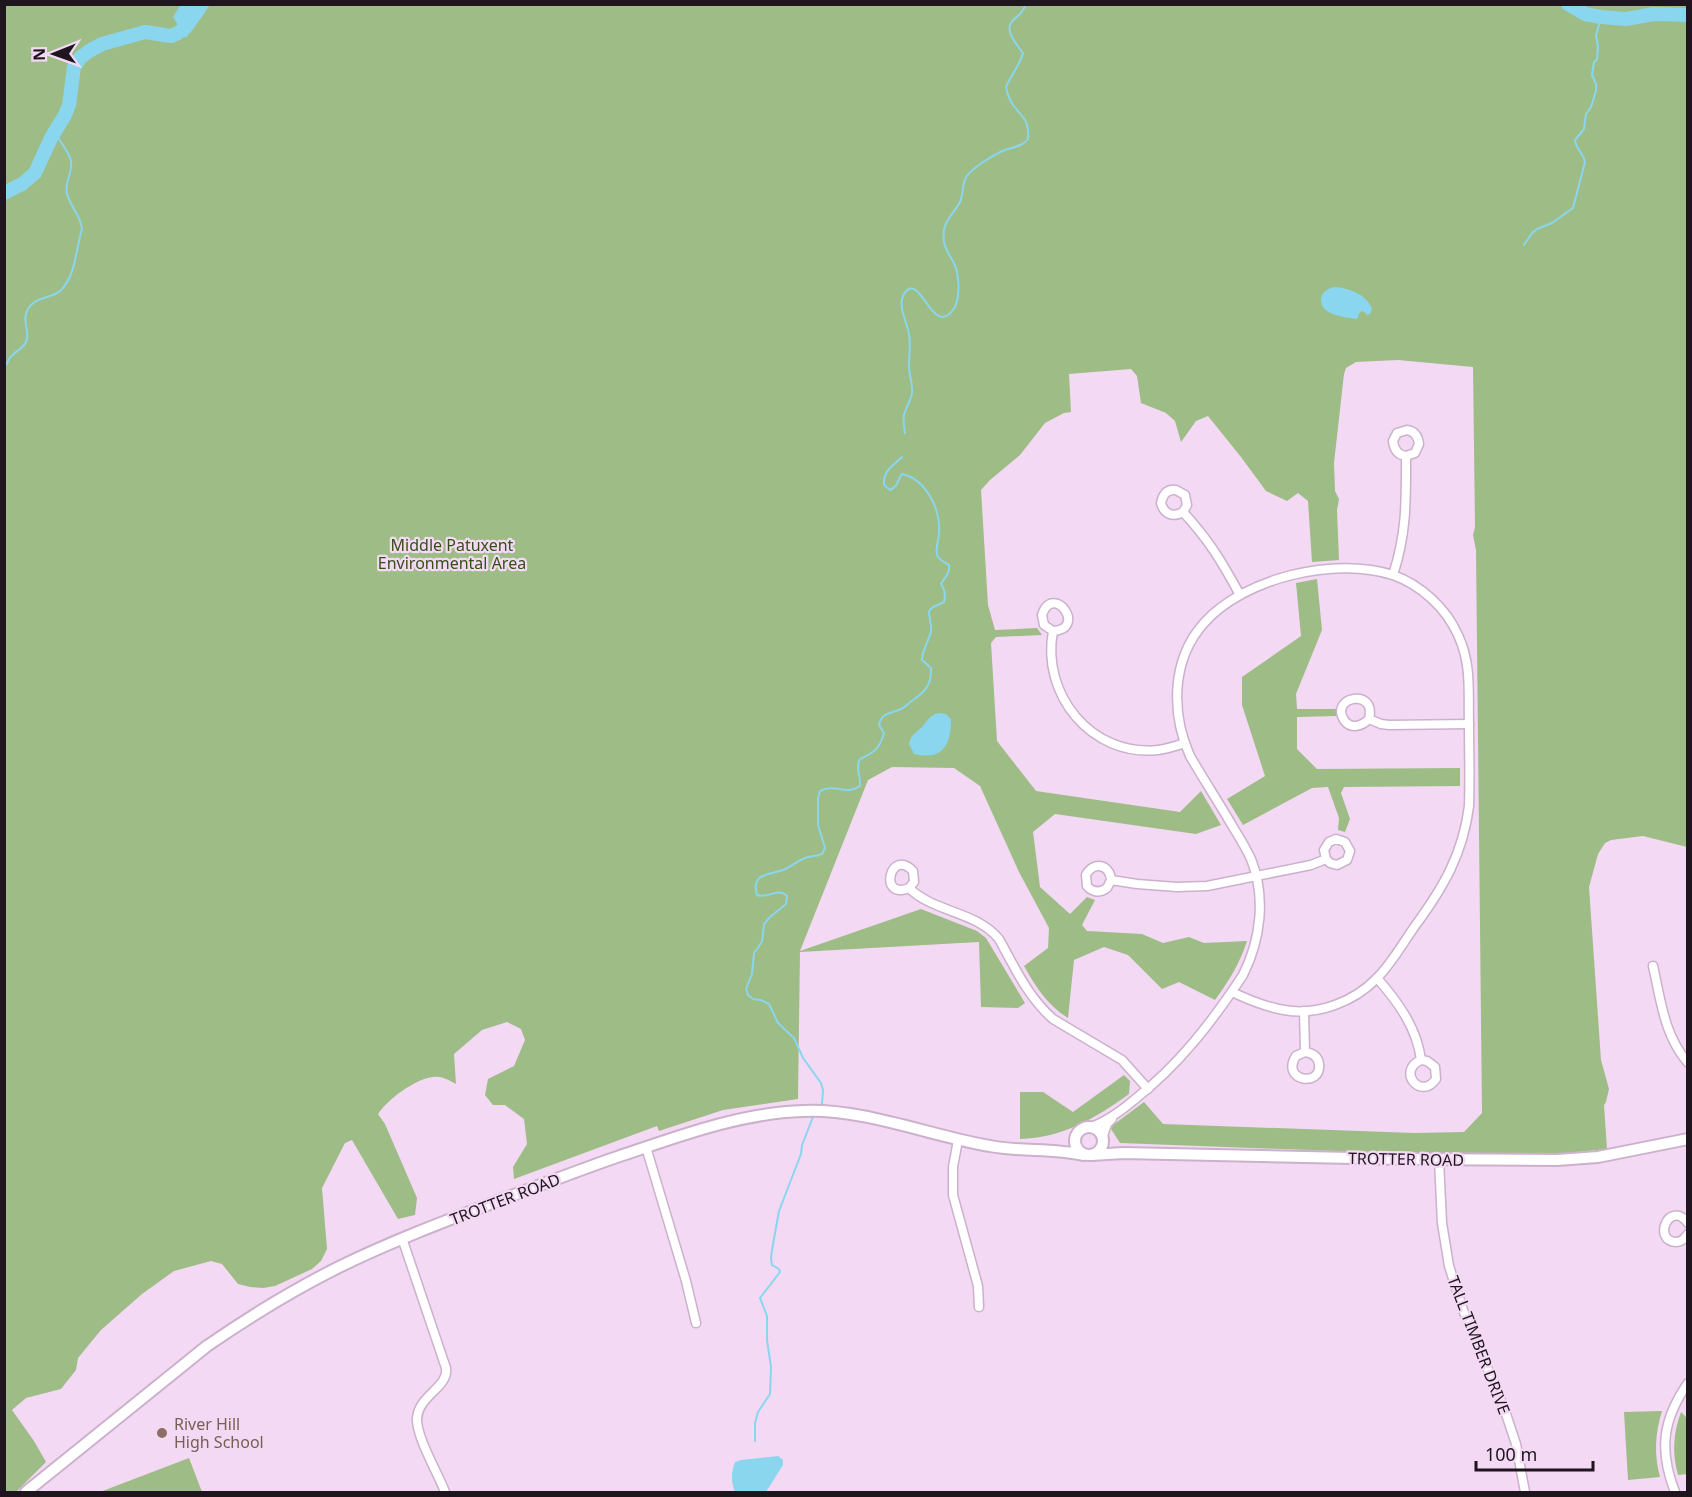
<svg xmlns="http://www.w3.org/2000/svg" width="1692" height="1497" font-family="'Noto Sans',sans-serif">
<rect width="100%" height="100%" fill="#f3d9f3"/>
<g fill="#9ebc86">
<path d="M5,5H1687V847L1643,836L1611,840L1605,843L1598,854L1589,887L1601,1060L1609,1089L1606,1102L1604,1105L1607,1149L1566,1153L1415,1154L1120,1143L1111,1129L1113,1125L1144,1102L1163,1124L1414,1133L1464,1132L1482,1113L1476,550L1473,535L1475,527L1473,367L1398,360L1356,362L1346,368L1344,374L1334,463L1335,491L1339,499L1337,510L1339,560L1312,562L1308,501L1298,493L1287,501L1266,491L1241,457L1208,416L1196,421L1181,442L1175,421L1166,413L1141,403L1137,376L1131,369L1069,374L1071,412L1064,413L1045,423L1020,455L990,480L981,490L988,605L995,630L1037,628L1042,635L996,637L991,643L997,741L1036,791L1180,812L1201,791L1221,825L1196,834L1055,814L1033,832L1040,887L1070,914L1087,897L1095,900L1082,925L1087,931L1142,934L1163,943L1189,937L1204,943L1247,941C1240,963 1229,981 1215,1000L1179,982L1162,989L1128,955L1104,947L1074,960L1068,1018C1047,1005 1036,987 1024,966L1048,948L1049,928L1019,872L980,786L954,768L892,767L868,780L800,951L921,909L977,931L986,938L1025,1003L1018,1008L981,1007L979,942L800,952L798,1099L723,1110L659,1131L657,1126L514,1179L513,1167L527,1144L524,1119L505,1105H493L485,1095L488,1079L514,1066L525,1040L521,1029L507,1022L482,1030L454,1054L456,1084C448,1080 442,1076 433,1077C415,1079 388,1099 378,1114L385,1124L417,1198L415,1215L398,1219L352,1140L345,1143L322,1188L327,1249L321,1261L312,1269L275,1286L263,1288L250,1287L238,1284L222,1264L211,1261L174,1271L142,1294L101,1330L78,1358L76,1370L61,1389L26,1398L12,1410L34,1441L46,1462L16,1492H5Z"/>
<path d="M1317,579L1322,630L1296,694L1297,709H1336V716L1297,717V749L1317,769L1460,768V786L1344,787L1341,793L1350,819L1345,832L1338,830L1339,818L1328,787L1312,788L1243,825L1227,799L1265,776L1242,705V677L1301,636L1296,583Z"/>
<path d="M1124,1075L1130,1081L1129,1094C1096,1118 1062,1138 1020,1139V1092H1043L1073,1112Z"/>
<path d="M1662,1411C1655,1433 1654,1455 1660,1477L1628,1480L1624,1412Z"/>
<path d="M1681,1412L1687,1418L1688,1474L1678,1475C1672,1454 1673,1433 1681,1412Z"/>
<path d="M189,1458L202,1492H100Z"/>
</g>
<g fill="#8ad6ee">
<path d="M181,4L210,5L186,38L173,17Z"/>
<path d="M1334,287C1348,288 1367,294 1372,309L1370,314L1367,315L1363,311L1360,312L1357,319C1346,317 1321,316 1321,300C1321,292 1327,289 1334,287Z"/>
<path d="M938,713L946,714L951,719C951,744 944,761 914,754L909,744C911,734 916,733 922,727C928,720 929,716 938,713Z"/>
<path d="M778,1456L783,1460V1465L766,1492H735C731,1482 731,1472 735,1462L741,1460Z"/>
</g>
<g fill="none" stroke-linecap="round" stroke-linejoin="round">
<g stroke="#8ad6ee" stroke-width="2">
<path d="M1524,245L1532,233L1537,229L1552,223L1573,208L1585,162C1583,153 1576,149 1575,140L1584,129L1586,114L1591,107L1596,91V84L1592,75L1594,62L1597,60L1598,47L1596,36L1601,17"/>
<path d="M4,367C7,364 8,361 9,359C14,351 25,349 27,339C29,328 22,322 27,311C35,295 53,299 61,290C76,275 76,248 82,229C81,216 70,206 67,194C64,183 73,172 71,161C69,151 59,141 55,132"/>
<path d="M905,433C904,427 903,420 904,415C906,407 911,401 912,393C913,384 909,375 909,366C909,355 911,345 909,334C907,322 897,305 904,294C919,271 930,328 948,315C951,313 955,308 956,304C960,293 959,274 954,263C947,251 942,245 944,230C946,218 955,212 960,202C964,194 961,184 967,176C972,168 995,154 1005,150C1013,147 1023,146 1028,139C1029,119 1023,118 1013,105C1009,99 1007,93 1006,87C1011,74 1019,68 1023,53C1018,46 1005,32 1011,23C1016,15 1021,17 1026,4"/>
<path d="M822,1104L823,1090L821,1083L803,1058L794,1038L778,1023L769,1004L761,1000L753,999L748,995L746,989L752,974L754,953L762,942L764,924L770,917L786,904L787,896C777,887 768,899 757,895C751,873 768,875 783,870C792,867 799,859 808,857C813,856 817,856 822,854L825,848L818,825V798L820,791C835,783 846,796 860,786C861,776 855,769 860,759C874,753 880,748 884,733L879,725C882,712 890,714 901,709C905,707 909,703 913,700C925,692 932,684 931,668L922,660C922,649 929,642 931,631C932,625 929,618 929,611L933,607L944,602C946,595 945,590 941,584C945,577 950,574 949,565C946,563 940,560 938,557C934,551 939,540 939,533C941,510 926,479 902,474C897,480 899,486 890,490L884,485C883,470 893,466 902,457"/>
<path d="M755,1441V1423L758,1412L770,1394L771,1367L767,1340V1316L760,1298L780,1272L779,1269L772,1265L771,1258L772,1250L779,1211L801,1154L802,1145L813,1117"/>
</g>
<g stroke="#8ad6ee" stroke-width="14">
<path d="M1568,4L1585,14L1601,17L1626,19L1654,14L1688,15"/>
<path d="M4,193L22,184L35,173L51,138L65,115L69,105L74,67L80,58L89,51L102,44L145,32L171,36L178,33L186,27L198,10L200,4"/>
</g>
<g stroke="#cbb1cb" stroke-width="11">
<g id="minor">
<path d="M1183,512C1173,518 1164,514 1161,503C1163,494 1167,489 1176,490L1185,495L1187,505L1183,512C1209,540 1222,562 1240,595"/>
<path d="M1393,575C1407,532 1406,500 1406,456C1398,455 1394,450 1393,441L1397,433L1407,430C1414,431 1418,436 1419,444L1415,453L1406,456"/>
<path d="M1053,631C1088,629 1053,582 1042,615L1044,625L1053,631C1041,694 1091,757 1158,750C1167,749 1176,746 1185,743"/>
<path d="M1369,719C1377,687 1329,697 1344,720C1351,730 1362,726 1369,719L1381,724L1389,725L1469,724"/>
<path d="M1111,880C1110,864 1093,861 1086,875L1087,886C1093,893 1100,893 1107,888L1111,880L1137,884L1177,887L1207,886L1311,865L1326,859L1324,850L1329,842L1336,839L1345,842L1350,851L1347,860L1337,865L1330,863L1326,859"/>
<path d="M909,888L914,882L913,871C890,847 878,901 909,888C935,913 976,911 999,939C1015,968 1028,997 1053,1019L1122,1060L1148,1089"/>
<path d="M1653,966C1661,1001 1664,1035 1688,1063"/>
<path d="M1377,978C1398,1002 1417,1028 1421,1060L1427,1061L1435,1067L1436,1079C1421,1101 1396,1071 1421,1060"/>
<path d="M1304,1011L1305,1052C1312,1053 1318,1056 1319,1064C1322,1088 1280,1081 1296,1056L1305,1052"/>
<path d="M1091,1127C1108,1121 1121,1111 1134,1100C1179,1065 1212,1022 1243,975C1261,939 1266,897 1251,859C1246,848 1239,837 1233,827C1219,803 1204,780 1190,756C1171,713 1171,660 1204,623C1244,578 1335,556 1393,575C1421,585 1446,608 1458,635C1472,665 1468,692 1469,724C1469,751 1470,779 1469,806C1463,854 1443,888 1415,926C1403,943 1392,963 1377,978C1354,1002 1317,1016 1284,1010C1266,1007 1249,1000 1232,992"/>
<path d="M1103,1136L1107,1124L1112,1119"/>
<path d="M958,1140L953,1167V1195L978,1286L979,1307"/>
<path d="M646,1147L686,1281L696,1323"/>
<path d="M1439,1160L1442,1223L1449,1266L1463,1310L1504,1408L1516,1444L1525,1492"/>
<path d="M1688,1223C1669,1199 1652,1241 1676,1242C1682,1242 1685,1238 1688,1234"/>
<path d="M402,1238L446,1368C449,1387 419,1395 417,1418C416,1437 438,1473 445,1492"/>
<path d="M1675,1492C1659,1451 1662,1420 1688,1383"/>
</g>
</g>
<g stroke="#cbb1cb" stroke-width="14">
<g id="tertiary">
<circle cx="1089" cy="1141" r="14"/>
<path d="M1092,1155L1123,1153L1399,1159L1557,1160L1598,1157L1688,1139"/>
<path d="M26,1492L207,1346C249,1317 293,1290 339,1267C392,1241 448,1220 503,1199C541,1185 579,1170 617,1157C677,1137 739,1113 803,1111C862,1108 931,1136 990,1146C1021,1152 1053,1148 1083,1155"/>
</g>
</g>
<use href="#minor" stroke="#fff" stroke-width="8"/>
<use href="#tertiary" stroke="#fff" stroke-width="10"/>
</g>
<circle fill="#8d6e63" stroke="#f3d9f3" stroke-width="2" cx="162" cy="1433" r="6"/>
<g text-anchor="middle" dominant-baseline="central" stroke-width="4.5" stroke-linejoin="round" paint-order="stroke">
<g font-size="16" fill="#345017" stroke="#f3d9f3">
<text x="452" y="545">Middle Patuxent<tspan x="452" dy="18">Environmental Area</tspan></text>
</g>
<g font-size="16" fill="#1e151f" stroke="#f3d9f3">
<text transform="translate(1406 1159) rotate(1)">TROTTER ROAD</text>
<text transform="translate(505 1199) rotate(-21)">TROTTER ROAD</text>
<text transform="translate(1479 1345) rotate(69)">TALL TIMBER DRIVE</text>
</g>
<g font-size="16" fill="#785e54" stroke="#f3d9f3" text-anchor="start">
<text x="174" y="1424">River Hill<tspan x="174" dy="18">High School</tspan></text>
</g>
</g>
<rect width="1692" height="1497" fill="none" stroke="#1e151f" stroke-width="12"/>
<g transform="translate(54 54) rotate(269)" stroke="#f3d9f3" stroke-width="4.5" paint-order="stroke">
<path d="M0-4.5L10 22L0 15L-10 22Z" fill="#1e151f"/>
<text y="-9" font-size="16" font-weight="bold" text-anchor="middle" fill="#1e151f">N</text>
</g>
<path d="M1476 1461v9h117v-9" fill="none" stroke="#1e151f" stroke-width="3"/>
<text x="1485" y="1461" font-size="18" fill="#1e151f" stroke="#f3d9f3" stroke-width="4.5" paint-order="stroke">100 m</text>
</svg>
